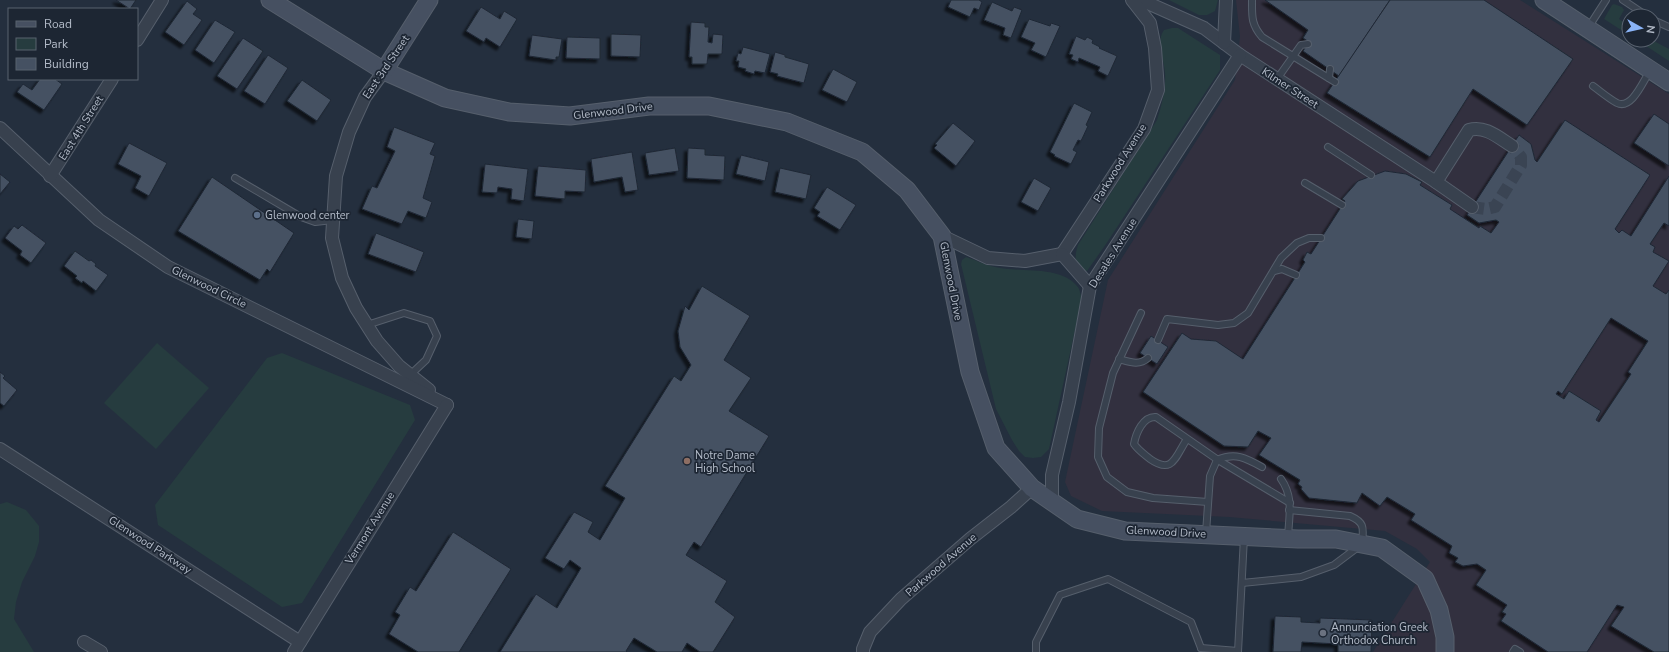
<svg xmlns="http://www.w3.org/2000/svg" width="1669" height="652" font-family="'Nunito Sans',sans-serif">
<defs>
<filter id="shadow"><feDropShadow dx="-3.5" dy="3.5" stdDeviation="1" flood-color="#0009"/></filter>
</defs>
<rect width="100%" height="100%" fill="#242f3e"/>
<path fill="#32303f" d="M1236,0H1520L1669,94V652H1373L1430,562L1417,549L1385,531L1229,517L1102,511L1071,496L1065,482L1108,280L1235,80L1240,36Z"/>
<g fill="#263c3f">
<path d="M1169,0H1218L1215,11L1207,15H1199Z"/>
<path d="M1614,4L1622,7L1624,10L1619,19L1629,26V35L1604,19L1612,5Z"/>
<path d="M1172,28H1178L1220,55V70L1106,244L1087,271L1080,269C1074,261 1075,255 1078,245L1157,120C1162,104 1166,89 1165,73C1164,58 1155,43 1164,30Z"/>
<path d="M1637,40H1652L1669,49V61Z"/>
<path d="M966,257C976,260 985,265 995,267C1019,273 1060,265 1077,286C1080,289 1080,294 1082,298L1049,449L1041,457L1033,458L1025,457L1019,451L1012,440L996,409L961,264L962,260Z"/>
<path d="M157,343L209,388L156,449L104,403Z"/>
<path d="M282,353L410,405L415,420L302,603L282,607L158,525L155,505L267,358Z"/>
<path d="M7,502L26,510L39,526V542L35,556L22,582L16,602L14,619L34,652H0V504Z"/>
</g>
<g fill="#455162" stroke="#1f2835" fill-rule="evenodd" filter="url(#shadow)">
<path d="M116,0H136L130,9Z"/>
<path d="M951,0H979L982,2L979,10L974,8L970,17L948,7Z"/>
<path d="M1265,0H1390L1339,76L1303,51L1309,42L1303,38L1308,30Z"/>
<path d="M1390,0H1484L1573,59L1527,125L1473,89L1430,157L1327,93Z"/>
<path d="M187,1L197,9L193,14L202,20L184,45L165,32Z"/>
<path d="M992,2L1012,11L1014,7L1022,10L1011,38L1003,35L1005,28L984,20Z"/>
<path d="M481,7L500,19L504,11L517,19L500,47L486,38L484,42L466,31Z"/>
<path d="M1029,19L1050,26L1051,23L1060,26L1046,57L1031,50L1035,43L1021,37Z"/>
<path d="M215,20L235,32L214,63L195,50Z"/>
<path d="M691,22L705,23V27H709L708,42L712,43L713,34L723,35L722,54H708L707,64H692V57H689Z"/>
<path d="M611,34L641,35L640,57L611,56Z"/>
<path d="M532,35L562,39L559,57H556V60L529,56Z"/>
<path d="M1076,36L1085,40L1087,37L1093,40L1092,43L1100,47L1099,48L1117,56L1108,76L1098,71L1100,67L1079,58L1078,62L1071,59L1073,55L1069,54Z"/>
<path d="M567,37L600,38V59L566,58Z"/>
<path d="M243,38L263,51L237,89L217,76Z"/>
<path d="M743,47L770,54L765,73L755,71L754,74L745,71L746,69L738,67L739,61H736L738,53L741,54Z"/>
<path d="M775,52L785,55V57L809,64L804,83L777,76L778,74L770,72Z"/>
<path d="M268,55L288,68L265,104L244,91Z"/>
<path d="M833,69L857,82L847,102L822,90Z"/>
<path d="M40,79H55L62,84L44,110L17,92L23,84L32,90Z"/>
<path d="M302,80L331,100L317,121L287,101Z"/>
<path d="M1074,103L1092,112L1086,125L1088,126L1081,141L1078,140L1073,150L1077,152L1071,164L1054,156L1055,155L1050,152Z"/>
<path d="M1654,114L1669,124V166L1634,143Z"/>
<path d="M1565,120L1650,175L1615,229L1619,233L1622,230L1631,236L1669,176V226L1664,223L1650,244L1655,247L1653,252L1669,261L1653,286L1666,294L1669,290V652H1654L1611,626L1624,607L1617,605L1587,652H1548L1501,621L1506,614L1502,612L1507,605L1476,585L1486,570L1477,564L1463,566L1455,562L1458,558L1449,553L1452,546L1411,520L1415,514L1387,497L1380,506L1362,493L1357,503L1309,498L1301,489L1302,487L1298,484L1300,480L1259,455L1271,438L1258,431L1248,447L1224,446L1143,392L1182,333L1191,339L1216,341L1243,359L1305,262L1303,260L1307,252L1311,254L1345,201L1342,199L1358,181L1385,171L1406,174L1422,182L1420,185L1452,205L1450,209L1479,228L1480,226L1491,233L1499,222L1496,220L1479,223L1467,215L1519,135L1531,144L1535,160L1537,162ZM1611,318L1648,341L1628,372L1631,374L1599,422L1596,420L1601,411L1569,391L1564,399L1556,394L1558,391L1562,394Z"/>
<path d="M953,123L975,141L956,166L934,148L937,145L935,144Z"/>
<path d="M394,127L435,143L430,154L435,156L423,198L432,202L426,218L408,211L402,224L362,209L372,186L377,188L395,151L387,147Z"/>
<path d="M129,143L167,163L149,196L135,188L141,176L118,164Z"/>
<path d="M675,148L679,171L649,175L645,153Z"/>
<path d="M688,148L705,149V155L725,156L724,180L687,178Z"/>
<path d="M632,152L638,190L625,192L622,177L594,182L591,159Z"/>
<path d="M741,155L769,162L765,181L736,174Z"/>
<path d="M485,164L528,169L524,201L511,199L512,189L498,187L497,193L482,192Z"/>
<path d="M538,166L586,170L585,192L565,191V199L535,196Z"/>
<path d="M780,168L811,175L806,199L775,192Z"/>
<path d="M0,174L10,182L0,194Z"/>
<path d="M212,177L294,233L270,272L267,269L260,280L178,231Z"/>
<path d="M1034,178L1051,188L1038,211L1021,202Z"/>
<path d="M827,187L856,205L840,230L817,216L820,212L814,208Z"/>
<path d="M518,219L534,221L532,239L516,237Z"/>
<path d="M22,225L46,243L31,263L20,255L22,251L5,238L14,226L18,229Z"/>
<path d="M376,233L424,252L416,272L368,254Z"/>
<path d="M75,251L89,261L91,260L96,264L95,266L108,275L96,291L83,281L82,283L75,278L77,276L64,266Z"/>
<path d="M702,286L750,316L724,360L751,378L729,411L769,436L701,547L694,542L686,555L727,581L715,602L735,617L713,652H700L687,643L682,652H657L634,638L626,651L627,652H500L536,594L557,608L581,568L570,560L564,569L545,558L574,512L593,522L588,532L600,540L625,498L605,486L674,376L681,381L691,365L680,347L678,331L685,306L689,310Z"/>
<path d="M1151,336L1168,347L1157,364L1140,353Z"/>
<path d="M0,372L5,376L3,378L17,390L4,406L0,403Z"/>
<path d="M453,532L511,569L459,652H418L389,634L400,615L395,612L410,587L416,591Z"/>
<path d="M1275,616L1301,617V622L1320,623V618L1372,620L1371,652H1338V644L1302,642L1301,652H1273Z"/>
</g>
<g fill="none" stroke-linecap="round" stroke-linejoin="round">
<path stroke="#3a4453" stroke-width="12" stroke-dasharray="12 6" stroke-linecap="butt" d="M1472,207L1486,209L1495,207L1521,165V157L1512,146"/>
<g stroke="#565f6c" stroke-width="8">
<g id="lane">
<path d="M1252,0C1252,16 1251,24 1262,37L1335,82"/>
<path d="M1623,0L1647,16"/>
<path d="M1653,20L1669,27"/>
<path d="M1588,28L1606,0"/>
<path d="M1329,78L1330,69"/>
<path d="M1277,79L1301,45L1308,44"/>
<path d="M1593,86C1600,91 1608,98 1617,103C1632,110 1643,81 1650,71"/>
<path d="M1328,147L1371,175"/>
<path d="M235,178L301,217L315,222L333,220"/>
<path d="M1305,183L1342,205"/>
<path d="M1274,271L1282,269L1296,275"/>
<path d="M1141,313L1113,373L1099,428L1098,457L1107,477L1127,492L1153,498L1208,502"/>
<path d="M367,325L404,313L430,321L437,336L426,360L410,375"/>
<path d="M1158,340L1167,319L1218,325L1234,323L1248,313L1281,258L1297,243L1309,238H1321"/>
<path d="M1119,359C1130,362 1139,366 1148,358"/>
<path d="M1187,439C1175,457 1173,475 1150,459C1144,454 1138,450 1134,444C1136,433 1143,416 1156,417L1218,460L1290,503"/>
<path d="M1281,479C1294,497 1289,516 1288,537"/>
<path d="M1206,533L1210,476L1217,460C1235,452 1246,458 1262,467"/>
<path d="M1242,583L1301,577L1334,565L1362,544C1363,529 1366,523 1350,516L1289,510"/>
<path d="M1201,648L1238,651"/>
<path d="M1036,652V642L1060,595L1108,579L1191,622L1201,648"/>
<path d="M1238,652L1244,537"/>
<path d="M1513,652L1515,649L1520,652"/>
</g>
</g>
<g stroke="#565f6c" stroke-width="14">
<g id="street">
<path d="M1141,0L1204,28L1240,55L1436,182"/>
<path d="M137,40L162,0"/>
<path d="M1224,43L1226,0"/>
<path d="M384,71L365,97L349,132L336,176L332,238L342,278L356,308L377,341L399,366L429,390"/>
<path d="M0,128L99,220L168,267L447,405"/>
<path d="M50,176L112,79"/>
<path d="M1472,207L1436,182L1469,130C1485,125 1499,138 1512,146"/>
<path d="M942,236L988,258L1025,261L1062,254"/>
<path d="M1062,254L1144,129L1158,90L1155,48L1150,23L1132,0"/>
<path d="M1062,254L1090,286"/>
<path d="M0,449L300,642"/>
<path d="M1052,501V475L1069,402L1090,286L1240,55"/>
<path d="M84,642L101,652"/>
<path d="M294,652L447,405"/>
<path d="M863,652V649L870,632L901,599L970,539L1011,507L1032,488"/>
</g>
</g>
<g stroke="#565f6c" stroke-width="19">
<g id="secondary">
<path d="M270,0L384,71L445,98L509,112L570,116L649,106H709L787,122L862,152L907,190L942,236L970,372L996,448L1032,488L1077,519L1125,531L1298,539H1336L1382,548L1425,579L1439,610L1445,637V652"/>
<path d="M1544,0L1669,82"/>
<path d="M384,71L429,0"/>
</g>
</g>
<use href="#lane" stroke="#38414e" stroke-width="6"/>
<use href="#street" stroke="#38414e" stroke-width="12"/>
<use href="#secondary" stroke="#465061" stroke-width="17"/>
</g>
<circle fill="#5c6f8a" stroke="#1d2633" stroke-width="1.5" cx="257" cy="215" r="4"/>
<circle fill="#8d6e63" stroke="#1d2633" stroke-width="1.5" cx="687" cy="461" r="4"/>
<circle fill="#6b7280" stroke="#1d2633" stroke-width="1.5" cx="1323" cy="633" r="4"/>
<g text-anchor="middle" dominant-baseline="central" stroke-width="3.5" stroke-linejoin="round" paint-order="stroke">
<g font-size="11" fill="#b4bcc9" stroke="#1d2633">
<text transform="translate(386 67) rotate(-56)">East 3rd Street</text>
<text transform="translate(1290 88) rotate(33)">Kilmer Street</text>
<text transform="translate(613 111) rotate(-7)">Glenwood Drive</text>
<text transform="translate(81 128) rotate(-58)">East 4th Street</text>
<text transform="translate(1120 163) rotate(-58)">Parkwood Avenue</text>
<text transform="translate(1113 253) rotate(-58)">Desales Avenue</text>
<text transform="translate(951 281) rotate(79)">Glenwood Drive</text>
<text transform="translate(209 287) rotate(26)">Glenwood Circle</text>
<text transform="translate(370 528) rotate(-58)">Vermont Avenue</text>
<text transform="translate(1166 532) rotate(3)">Glenwood Drive</text>
<text transform="translate(150 545) rotate(33)">Glenwood Parkway</text>
<text transform="translate(941 565) rotate(-41)">Parkwood Avenue</text>
</g>
<g font-size="11" fill="#b4bcc9" stroke="#1d2633" text-anchor="start">
<text x="265" y="215">Glenwood center</text>
<text x="695" y="455">Notre Dame<tspan x="695" dy="13">High School</tspan></text>
<text x="1331" y="627">Annunciation Greek<tspan x="1331" dy="13">Orthodox Church</tspan></text>
</g>
</g>
<rect x="8" y="8" width="130" height="72" fill="#1d2633" stroke="#59626f"/>
<rect x="16" y="21" width="20" height="6" fill="#465061" stroke="#59626f"/>
<text x="44" y="28" font-size="12" fill="#b4bcc9">Road</text>
<rect x="16" y="38" width="20" height="12" fill="#263c3f" stroke="#59626f"/>
<text x="44" y="48" font-size="12" fill="#b4bcc9">Park</text>
<rect x="16" y="58" width="20" height="12" fill="#455162" stroke="#59626f"/>
<text x="44" y="68" font-size="12" fill="#b4bcc9">Building</text>
<g transform="translate(1641 28) rotate(98)"><circle r="19" fill="#1d2633" stroke="#59626f"/>
<path d="M0-3L7 15L0 10L-7 15Z" fill="#8ab4f8"/>
<text y="-6" font-size="11" font-weight="bold" text-anchor="middle" fill="#b4bcc9">N</text>
</g>
</svg>
